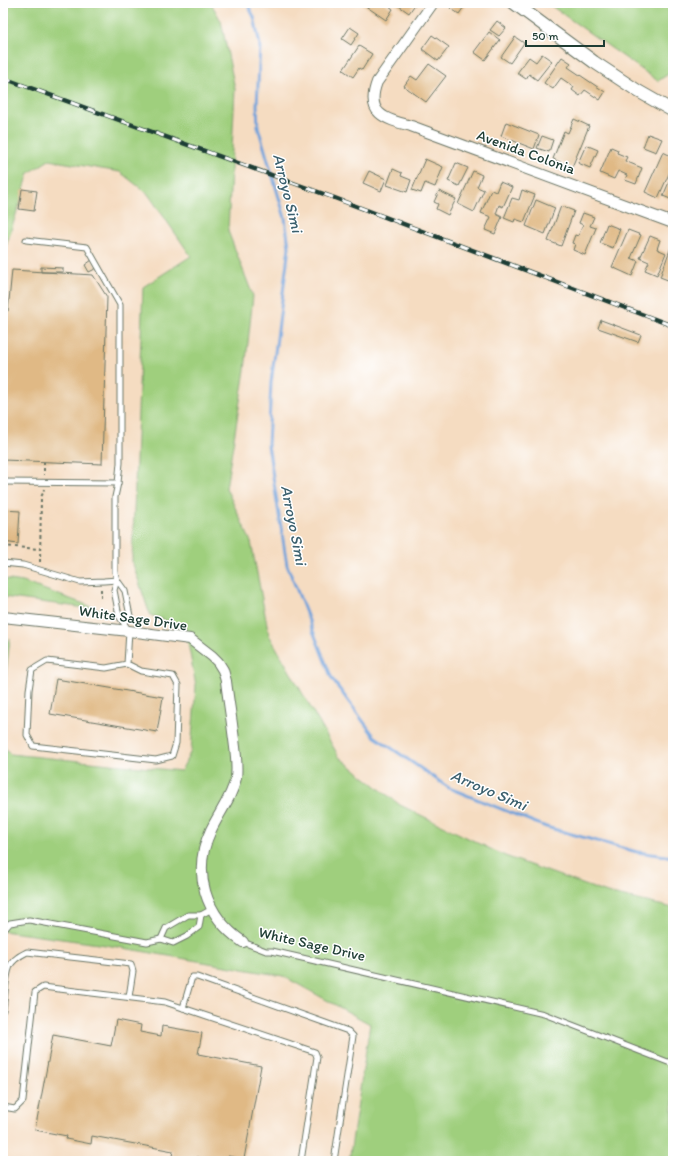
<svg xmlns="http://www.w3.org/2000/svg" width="676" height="1164" font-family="Itim,sans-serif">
<rect width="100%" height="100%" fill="#fff"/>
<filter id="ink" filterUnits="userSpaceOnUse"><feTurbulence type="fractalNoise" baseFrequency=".025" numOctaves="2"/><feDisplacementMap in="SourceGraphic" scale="8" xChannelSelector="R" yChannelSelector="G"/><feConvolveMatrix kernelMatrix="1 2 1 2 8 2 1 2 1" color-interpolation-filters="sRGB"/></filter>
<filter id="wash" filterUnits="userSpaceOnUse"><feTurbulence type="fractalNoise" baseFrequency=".012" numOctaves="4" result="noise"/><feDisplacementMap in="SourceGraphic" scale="16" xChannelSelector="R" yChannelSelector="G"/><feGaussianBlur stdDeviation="0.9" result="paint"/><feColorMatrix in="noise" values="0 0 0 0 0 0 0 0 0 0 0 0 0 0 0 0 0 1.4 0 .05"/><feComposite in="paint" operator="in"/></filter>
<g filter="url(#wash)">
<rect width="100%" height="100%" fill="#f5dcc1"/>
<g fill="#9fcf7d" stroke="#5f8658">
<path d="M3,3H211L221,21L235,89L228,231L253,296L245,370L226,488L251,542L269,635L339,757L400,805L505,856L607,893L673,908V1161H349L370,1024L283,976L106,945L3,931V745L10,754L181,771L191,751L196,686L185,627L150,615L132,561L143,287L191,256L148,194L120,172L49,160L29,173L3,256Z"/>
<path d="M547,3H673V71L658,81Z"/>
<path d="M3,579L23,582L101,610L3,597Z"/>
<path d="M10,638L3,700V646Z"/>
</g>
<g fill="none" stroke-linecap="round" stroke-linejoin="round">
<path stroke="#70a1da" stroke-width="3" d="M247,3L254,17L260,45L257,105L258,127L285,218L289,247L271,383L268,445L287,565L332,679L374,736L449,788L546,827L637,852L673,857"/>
</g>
<g id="blocks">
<g fill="#e0b985">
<path d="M361,3H385L393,9L386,20Z"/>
<path d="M396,3H416L409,13L396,4Z"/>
<path d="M454,3H464L466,4L459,14L450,8Z"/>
<path d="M497,21L506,28L499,36L490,30Z"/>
<path d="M350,27L359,33L351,45L342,39Z"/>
<path d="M489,32L500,40L485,60L474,52Z"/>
<path d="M432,35L449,47L438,61L422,49Z"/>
<path d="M515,37L524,43L510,63L501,57Z"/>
<path d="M359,46L372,54L362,70L359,68L353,77L343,70Z"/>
<path d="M542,54L552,61L537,80L529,74L526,79L517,73L529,57L536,62Z"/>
<path d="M562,57L571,63L568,67L605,92L600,100L585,90L580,96L572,90L574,87L561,78L553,89L544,83Z"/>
<path d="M429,64L446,76L426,102L404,86L411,76L417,80Z"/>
<path d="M574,119L589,126L572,167L553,159L564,131L568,133Z"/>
<path d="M506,122L539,135L534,149L501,136Z"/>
<path d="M648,134L662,139L656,152L643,147Z"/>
<path d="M542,136L553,140L549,152L537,148Z"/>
<path d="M586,145L598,150L590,168L578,163Z"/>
<path d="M611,147L618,150L617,153L627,157L625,161L642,168L636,184L625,180L627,175L618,171L614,179L600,173Z"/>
<path d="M663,152L673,157V165L658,198L645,192Z"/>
<path d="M425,159L443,167L435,187L425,183L421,193L412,190Z"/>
<path d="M456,163L468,168L459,186L448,181Z"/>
<path d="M393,169L402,173L401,176L411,180L407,192L387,185Z"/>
<path d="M369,171L386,179L381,191L363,183Z"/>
<path d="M473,171L482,175L477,187L484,190L474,212L458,204Z"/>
<path d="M673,173V200L663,196Z"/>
<path d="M500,182L512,187L503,207L499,205L496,214L502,217L495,234L485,230L491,217L481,213L491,190L496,192Z"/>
<path d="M22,189L37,191L34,211L19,209Z"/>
<path d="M522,190L535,195L524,222L515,219L514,222L504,218L512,198L519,200Z"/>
<path d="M439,191L456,199L448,215L436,209L438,204L434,202Z"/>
<path d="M536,200L555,208L545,234L526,226Z"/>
<path d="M561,206L574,211L561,246L548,241Z"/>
<path d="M583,213L594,217L590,226L596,228L585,255L573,250L575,244L572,243L575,235L578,236L583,225L579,223Z"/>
<path d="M607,224L620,229L613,248L600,243Z"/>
<path d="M628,230L641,235L631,258L638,261L632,276L612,267Z"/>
<path d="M650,236L660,240L657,249L666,253L657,275L645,270L649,262L640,258Z"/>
<path d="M671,247L673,248V282L660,277Z"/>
<path d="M92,260L97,268L89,272L85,265Z"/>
<path d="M41,267L63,268V272H41Z"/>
<path d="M12,270L93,275L107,297L102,464L3,460V310L8,311Z"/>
<path d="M601,320L641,335L638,342L598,328Z"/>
<path d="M3,510L20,511L18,544L3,542Z"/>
<path d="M56,679L163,697L157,732L50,714Z"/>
<path d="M116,1020L141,1025L140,1032L161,1036L162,1026L202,1033L198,1054L261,1066L244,1159L228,1156L227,1161H220L197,1157L196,1161L172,1156L173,1151L92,1136L91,1144L66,1139L67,1136L35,1130L53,1035L111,1046Z"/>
</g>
</g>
</g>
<g filter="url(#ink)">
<use href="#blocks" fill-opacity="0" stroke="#6a7565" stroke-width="1"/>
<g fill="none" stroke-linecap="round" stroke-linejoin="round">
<g stroke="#6a7565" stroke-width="7">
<g id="service">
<path d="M26,240L87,247L120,305V463L118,483L115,497V572L117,580L125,591L130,616L124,622"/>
<path d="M3,482L118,483"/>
<path d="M3,563L23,565L80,582L104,581L117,580"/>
<path d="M117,580L114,590L119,616L129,631L127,664L141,671L173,676L178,685L176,743L172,756L156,760L33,746L27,735L29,690L32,670L47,661L106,668L127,664"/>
<path d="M3,931L10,923L29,920L147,942L161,939L173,943L187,936L199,927L201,915"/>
<path d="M161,939L166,928L188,915H201L212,909"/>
<path d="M243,942L266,951H272L544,1014L673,1064"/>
<path d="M183,1008L192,977H197L348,1031L353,1036L334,1161"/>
<path d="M3,1010C5,997 5,978 10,966C13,959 21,955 27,952L131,964L133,971L129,997"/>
<path d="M3,1107L15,1109L23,1101L35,992L43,987L165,1002L315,1052L317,1057L301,1161"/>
</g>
</g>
<g stroke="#6a7565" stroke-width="12">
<g id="minor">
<path d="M433,3L377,82C365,114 385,119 411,126L673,223"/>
<path d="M3,617L129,631L190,639L212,656L218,662L223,670L226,681C228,698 231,715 233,732C235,748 238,763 236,778C232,797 219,813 211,830C191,872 205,916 243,942"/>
</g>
</g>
<g stroke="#6a7565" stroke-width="14">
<path id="tertiary" d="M514,3L594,62L638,91L673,111"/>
</g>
<g stroke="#6a7565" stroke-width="2" stroke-dasharray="3 3" stroke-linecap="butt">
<path d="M44,462V475"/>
<path d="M3,546L40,549"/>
<path d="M40,562L41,497L43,493L44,489"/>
<path d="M101,598V589"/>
</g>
<use href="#service" stroke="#fff" stroke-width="5"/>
<use href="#minor" stroke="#fff" stroke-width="10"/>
<use href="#tertiary" stroke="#fff" stroke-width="12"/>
<g stroke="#1f3d34" stroke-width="4.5">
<path id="rail" d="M3,78L332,197L673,326"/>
</g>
<use href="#rail" stroke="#fff" stroke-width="3" stroke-dasharray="9" stroke-linecap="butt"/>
</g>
</g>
<g text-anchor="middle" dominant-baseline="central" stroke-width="3" stroke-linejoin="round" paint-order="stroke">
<g font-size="15" fill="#1f3d34" stroke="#fff">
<text transform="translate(526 152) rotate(20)">Avenida Colonia</text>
<text transform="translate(133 618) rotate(8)">White Sage Drive</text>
<text transform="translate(312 944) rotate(13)">White Sage Drive</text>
</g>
<g font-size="16" font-style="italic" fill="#3b606e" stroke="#fff">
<text transform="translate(288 193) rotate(76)">Arroyo Simi</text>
<text transform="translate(294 525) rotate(79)">Arroyo Simi</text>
<text transform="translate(489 790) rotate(23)">Arroyo Simi</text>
</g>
</g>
<rect width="676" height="1164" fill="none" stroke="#fff" stroke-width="16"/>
<path d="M526 40v6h78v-6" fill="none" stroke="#1f3d34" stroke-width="2"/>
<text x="532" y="40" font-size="12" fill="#1f3d34" stroke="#ffffff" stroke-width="3" paint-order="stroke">50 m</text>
</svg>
